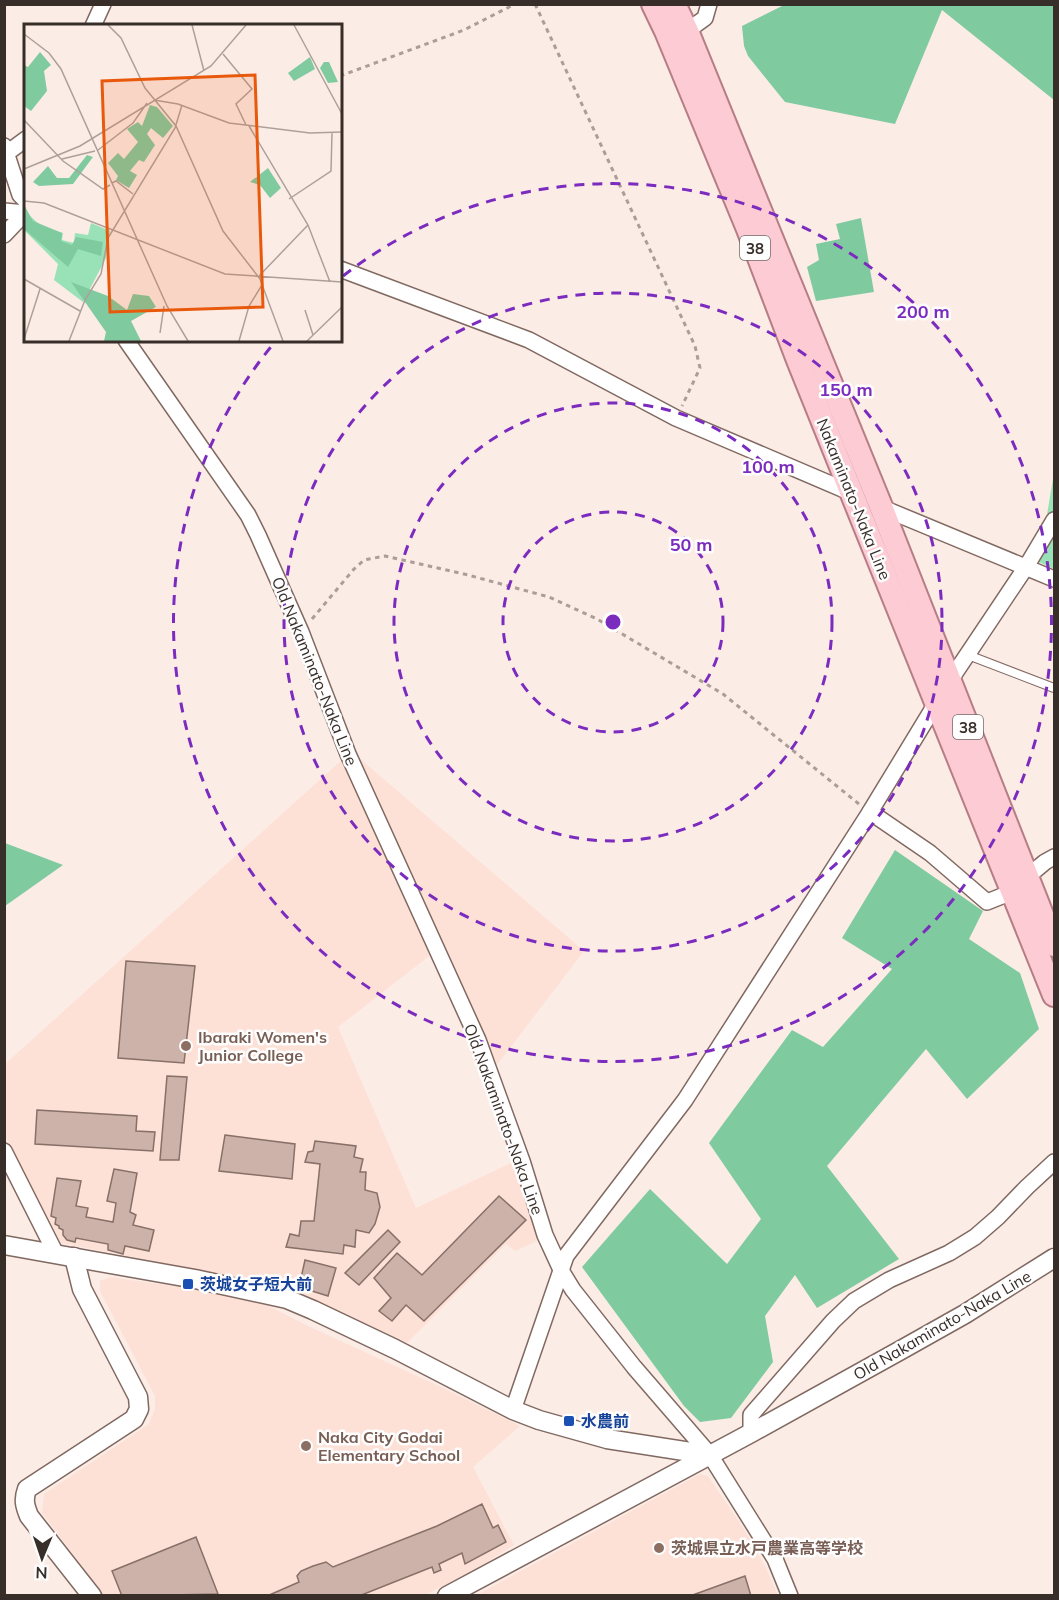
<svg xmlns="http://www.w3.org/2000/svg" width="1059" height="1600" font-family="Mulish,'Noto Sans JP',sans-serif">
<rect width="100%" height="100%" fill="#fcece6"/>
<g fill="#fde1d7">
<path d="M357,756L584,951L497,1065L442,946L338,1027L416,1208L513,1162L539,1240L515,1251L506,1244L407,1343L288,1287L61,1243L5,1136L4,1065L344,758Z"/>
<path d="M110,1277L194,1289L255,1299L308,1326L441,1387L520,1426L473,1467L514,1545L484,1564L425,1595H104L42,1513L44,1494L149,1424L155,1409V1396L100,1291V1281Z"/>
<path d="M700,1474L708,1476L744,1529L766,1568L778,1595L475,1596Z"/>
</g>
<path fill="#99e1b7" d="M1054,473V569L1039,562Z"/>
<g fill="#80ca9f">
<path d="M784,5H1054V100L942,10L895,124L785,102L748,56L744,46L742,26Z"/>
<path d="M861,218L874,292L816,301L807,267L819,260L816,244L840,239L836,224Z"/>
<path d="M5,843L63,865L5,906H4Z"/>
<path d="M895,850L983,911L969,939L1020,973L1039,1029L967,1099L926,1049L827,1166L899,1259L817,1308L795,1275L765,1316L773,1362L731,1418L700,1422L684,1406L582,1267L650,1189L727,1264L761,1219L709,1143L792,1030L823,1047L892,969L842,938Z"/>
</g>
<g fill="#ccb2a9" stroke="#877067" stroke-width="1.5">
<path d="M126,961L195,966L184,1063L118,1058Z"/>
<path d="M167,1076L187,1077L179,1160H160Z"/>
<path d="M37,1110L137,1116L136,1131L155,1132L153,1151L35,1144Z"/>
<path d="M225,1135L295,1144L292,1179L219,1171Z"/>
<path d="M315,1141L356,1146L354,1157L363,1159L360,1172H366L365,1190L377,1193L380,1207L375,1224L369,1233L356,1230L355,1247L344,1245L343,1254L286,1247L290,1234L299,1236L301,1221H314L320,1164L305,1162L308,1152L313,1151Z"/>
<path d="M114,1169L137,1173L130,1212L136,1215L133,1225L154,1230L149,1251L125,1246L123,1254L108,1250V1244L76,1238L75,1242L67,1240L63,1235V1230L59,1228V1226L55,1224L56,1218L51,1216L57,1178L81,1181L76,1206L88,1208L86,1217L113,1222L116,1203L107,1201Z"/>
<path d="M499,1196L526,1220L424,1321L406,1305L392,1321L379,1311L391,1298L374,1278L397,1253L422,1275Z"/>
<path d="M388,1230L400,1242L359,1285L345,1273Z"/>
<path d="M305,1260L336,1268L328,1296L299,1287Z"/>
<path d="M482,1504L493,1528L498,1525L506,1542L465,1564L462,1553L439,1564L441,1570L434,1573L432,1567L359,1596H267L299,1582L297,1576L301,1571L313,1566L326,1562L333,1567L437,1526Z"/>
<path d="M196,1537L218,1594L122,1596L112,1571Z"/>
<path d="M745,1576L751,1596H690Z"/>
</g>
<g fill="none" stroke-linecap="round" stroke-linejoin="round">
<g stroke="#806961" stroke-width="10">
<path id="service" d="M968,655L1054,688"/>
</g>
<g stroke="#806961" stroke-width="18">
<g id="minor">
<path d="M93,26L103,4"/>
<path d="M687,31L705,18L709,4"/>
<path d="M4,146L20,195L26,201"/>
<path d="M7,153L26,139"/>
<path d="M4,211L26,213"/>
<path d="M4,235L25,213"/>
<path d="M340,269L529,340L676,418L854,494"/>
<path d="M126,340L248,515L258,535L301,632L348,754L478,1040L522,1161L545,1235L562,1272L573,1290L634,1367L710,1455L775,1559L790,1596"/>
<path d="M878,506L1054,579"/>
<path d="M870,812L930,853L987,902L1012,892"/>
<path d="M1027,877L1045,862L1054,857"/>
<path d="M4,1151L56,1254"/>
<path d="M513,1410L566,1256L685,1100L870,812L949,682L1026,567L1054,520"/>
<path d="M751,1433V1415L833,1321L854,1301L889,1280L949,1253L975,1237L998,1217L1027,1187L1054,1162"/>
</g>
</g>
<g stroke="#806961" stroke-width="21">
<g id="tertiary">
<path d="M4,1245L195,1279L287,1299L313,1310L395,1349L513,1410L539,1420L607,1439L710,1455"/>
<path d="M74,1257L82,1289L138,1397L139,1409L134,1419L27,1489C23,1500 25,1506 29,1516L92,1596"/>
<path d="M447,1596L751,1433L901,1350L965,1314L1054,1258"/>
</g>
</g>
<g stroke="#b77d85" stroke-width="26">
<g id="primary">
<path d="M653,4L666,31L748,229L798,360L1054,995"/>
<path d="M674,4L687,31L882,509L1054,945"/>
</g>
</g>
<g stroke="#ab9e99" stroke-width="3" stroke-dasharray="4.5 4.5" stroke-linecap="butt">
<path d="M535,4L695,346L700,368L682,406"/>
<path d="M340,76L464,30L515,4"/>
<path d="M312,619L354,569L364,560L385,556L468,575L549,597L597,619L723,694L859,804"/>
</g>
<use href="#service" stroke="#fff" stroke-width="8"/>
<use href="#minor" stroke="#fff" stroke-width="15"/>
<use href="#tertiary" stroke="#fff" stroke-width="18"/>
<use href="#primary" stroke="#fdcbd4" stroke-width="22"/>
</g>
<g fill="none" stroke="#7b2cbf" stroke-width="3" stroke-dasharray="10 8">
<circle cx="613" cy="622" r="110"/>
<circle cx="613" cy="622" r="219"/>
<circle cx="613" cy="622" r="329"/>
<path d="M343 276A439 439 0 1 1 274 343"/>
</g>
<g fill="#8d6e63" stroke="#fdfdfd" stroke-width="2">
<circle cx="186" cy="1046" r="6"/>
<circle cx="306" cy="1446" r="6"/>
<circle cx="659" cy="1548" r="6"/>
</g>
<g fill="#1a4fb4" stroke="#fdfdfd" stroke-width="2">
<rect x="182" y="1278" width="12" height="12" rx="3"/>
<rect x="563" y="1415" width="12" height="12" rx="3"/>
</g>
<g text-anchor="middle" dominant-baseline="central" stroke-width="5" stroke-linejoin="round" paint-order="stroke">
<g fill="#fdfdfd" stroke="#726b69" stroke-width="1.5">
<rect x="740" y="236" width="30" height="24" rx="4.5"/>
<rect x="953" y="715" width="30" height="24" rx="4.5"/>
</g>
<g font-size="15" font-weight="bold" fill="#372d29">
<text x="755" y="248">38</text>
<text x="968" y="727">38</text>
</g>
<g font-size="16" fill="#372d29" stroke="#fdfdfd">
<text transform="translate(854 499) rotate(68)">Nakaminato-Naka Line</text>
<text transform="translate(315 671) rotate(68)">Old Nakaminato-Naka Line</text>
<text transform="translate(504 1119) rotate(70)">Old Nakaminato-Naka Line</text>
<text transform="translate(942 1325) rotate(-30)">Old Nakaminato-Naka Line</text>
</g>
<g font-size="16" font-weight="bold" fill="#785e54" stroke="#fdfdfd" text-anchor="start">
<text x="198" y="1037">Ibaraki Women's<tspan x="198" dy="18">Junior College</tspan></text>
<text x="318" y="1437">Naka City Godai<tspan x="318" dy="18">Elementary School</tspan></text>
<text x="671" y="1548">茨城県立水戸農業高等学校</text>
</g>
<g font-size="16" font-weight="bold" fill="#164399" stroke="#fdfdfd" text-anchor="start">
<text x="200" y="1284">茨城女子短大前</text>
<text x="581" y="1421">水農前</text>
</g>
</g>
<g transform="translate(24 24)">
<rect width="318" height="318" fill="#fcece6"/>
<path d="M0,179L4,190L17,202L39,209L38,216L50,219L51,209L64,211L67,199L86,207L82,234L59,278L30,256L34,240L0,206Z" fill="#99e1b7"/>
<path d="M16,28L27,41L20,47L23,67L7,87L0,82V41L4,43ZM286,33L291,45L270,57L264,49ZM300,38H305L314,58L304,59L296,44ZM126,81L133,83L149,102L139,114L127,104L123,110L131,121L120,138L115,136L106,147L113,151L105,164L92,156L94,152L84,139L94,129L100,135L114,118L103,105L114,98L118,102ZM63,131L69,133L49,160L15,162L9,158L24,142L33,154H45ZM244,144L257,164L246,174L236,161L226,158ZM0,181L9,197L38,209L37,217L48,221L52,213L79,218L77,232L54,225L44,243L0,205ZM47,258L84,272L103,286L109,270L125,272L132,283L107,297L117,317H80L82,308Z" fill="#80ca9f"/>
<path fill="none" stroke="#ada09a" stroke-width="1.5" d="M84,1L97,14L121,64L152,102L199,207L236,255L259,317M168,1L180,47M270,1L318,90M0,10L25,29L37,45L143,282L164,317M199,30L228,65L212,80L222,101M130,76L154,80L205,99L286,109L318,108M0,96L39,137L79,165L86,161M225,102L284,201L306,258M74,126L109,99L123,79M38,135L71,127M0,145L56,122L187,42L222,1M88,159L92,157L109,170M265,175L307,147L308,109M0,177L20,179L201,250L318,258M235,252L284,201M0,255L56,287M281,286L289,311M136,309L140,282M0,315L16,265M45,317L61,276L77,250L84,214L151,104L158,81M215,317L225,282L238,261M283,317L318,283"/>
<path fill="#e8590c" fill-opacity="0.15" stroke="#e8590c" stroke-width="3" d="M231,51L239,283L86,288L78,57Z"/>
<rect width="318" height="318" fill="none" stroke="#372d29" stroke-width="3"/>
</g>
<circle cx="613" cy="622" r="9" fill="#7b2cbf" stroke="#fdfdfd" stroke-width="3"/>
<g font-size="18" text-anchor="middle" font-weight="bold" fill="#7b2cbf" stroke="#fdfdfd" stroke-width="5" stroke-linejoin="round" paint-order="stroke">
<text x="923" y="318">200 m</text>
<text x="846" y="396">150 m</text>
<text x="768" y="473">100 m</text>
<text x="691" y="551">50 m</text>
</g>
<rect width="1059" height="1600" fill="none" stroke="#372d29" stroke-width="12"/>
<g transform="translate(42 1558) rotate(182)" stroke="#fdfdfd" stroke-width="4.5" paint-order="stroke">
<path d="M0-4.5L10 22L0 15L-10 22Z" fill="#372d29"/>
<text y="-9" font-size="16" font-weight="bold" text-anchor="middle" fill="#372d29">N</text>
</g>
</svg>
